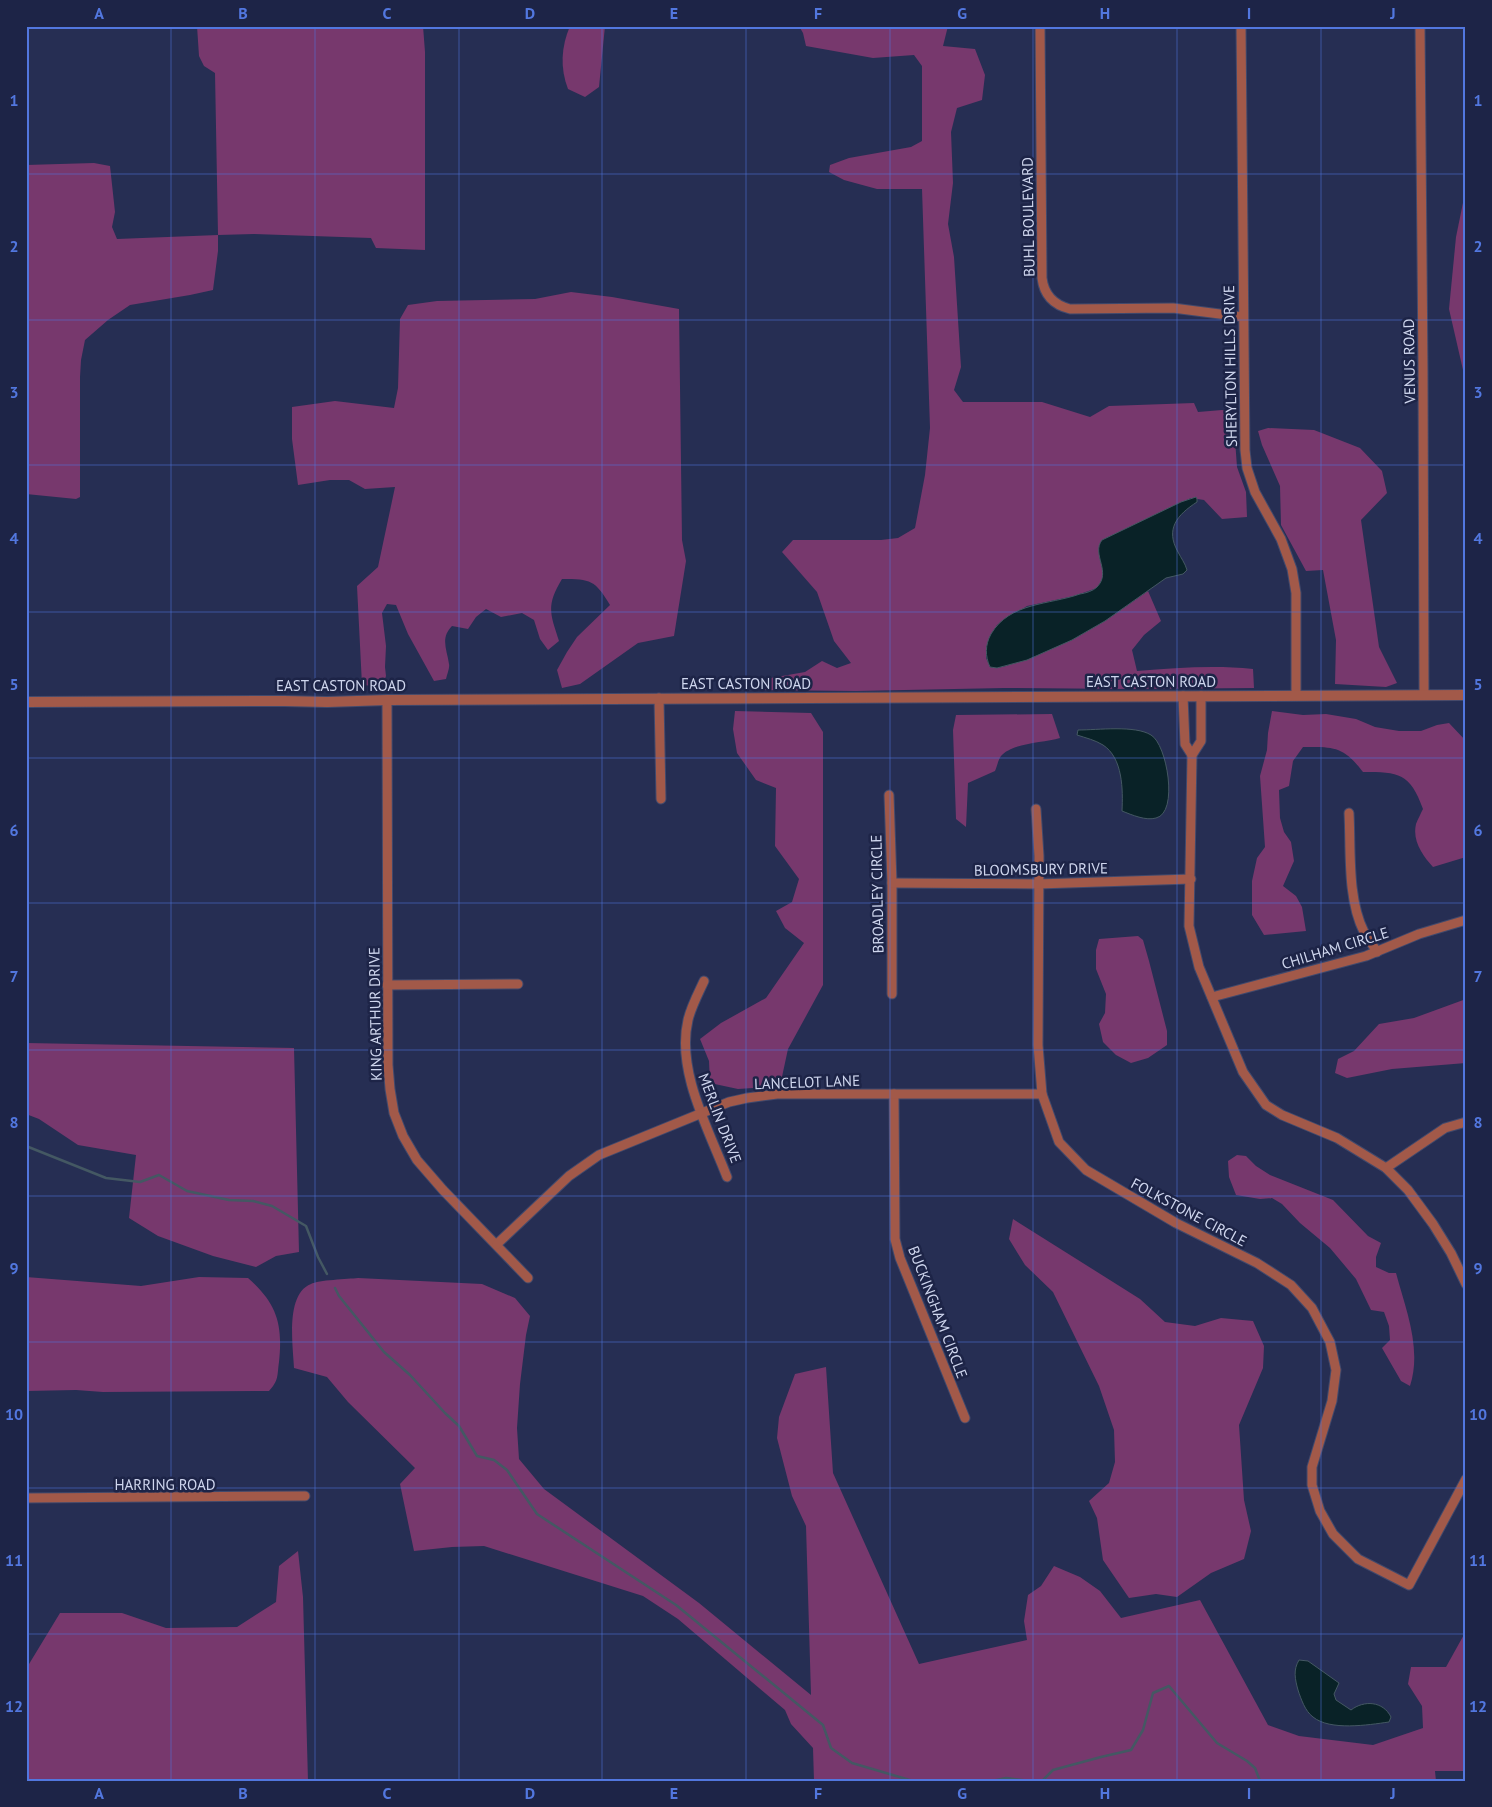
<svg xmlns="http://www.w3.org/2000/svg" width="1492" height="1807" font-family="'PT Sans',sans-serif">
<rect width="100%" height="100%" fill="#262e53"/>
<g fill="#77386d">
<path d="M197,26H423L425,52V250L376,248L371,238L254,234L218,235V251L213,290L190,295L130,305L108,320L85,340L81,360L80,377V497L76,499L26,494V165L94,163L110,166L115,212L112,227L117,239L218,235L215,73L204,66L199,56Z"/>
<path d="M570,26H605L599,87L585,97L568,89C560,68 561,47 570,26Z"/>
<path d="M799,26H948L943,46L975,49L985,75L982,100L957,108L951,132L953,183L948,224L954,257L961,367L954,390L963,402H1042L1090,417L1109,406L1194,403L1198,412L1222,410L1233,412L1237,467L1246,492L1247,517L1222,519L1204,500L1191,498L1103,540L1100,560L1104,568L1103,575L1101,582L1097,588L1074,596L1027,606L997,625L990,636L986,648V658L990,667L997,668L1006,666L1072,640L1105,621L1148,591L1161,621L1144,635L1132,650L1137,671C1176,668 1214,665 1253,669L1254,688L1128,689L1004,688L856,691L763,690L765,679L805,672L822,661L837,668L851,663L834,641L817,592L782,552L793,540H881L898,538L915,528L925,475L930,428L922,189H877L844,180L829,172L830,165L849,158L911,147L922,141V66L914,55L873,58L806,46L803,33Z"/>
<path d="M1466,188V383L1449,309L1456,237Z"/>
<path d="M571,292L612,297L679,309L682,540L686,561L674,636L638,643L580,684L562,688L557,670L567,652L577,637L610,605C595,580 591,579 562,579C546,606 550,613 559,641L548,650L540,639L534,620L522,613L501,617L486,609L476,617L468,629L452,626C440,638 447,650 449,664C450,668 447,674 446,679L434,681L408,634L396,605L387,604L382,613L386,646L385,667L386,676L383,684L375,686L362,685L357,586L378,567L395,487L365,489L349,480H330L298,485L292,439V407L335,401L394,408L398,388L400,319L408,305L437,301L535,299Z"/>
<path d="M1268,428L1314,430L1360,448L1382,471L1387,493L1361,520L1379,647L1397,683L1386,687L1335,684L1336,640L1323,570L1306,571L1281,525L1280,486L1262,445L1258,431Z"/>
<path d="M735,711L811,713L823,732V985L788,1049L780,1086L738,1089L710,1083L709,1061L700,1039L721,1023L766,998L804,943L785,928L776,911L792,902L799,879L775,846L776,788L756,780L737,753L733,729Z"/>
<path d="M1272,711L1303,715L1326,714L1356,719L1375,727L1399,731H1421L1437,725L1449,723L1466,741V857L1433,867C1423,856 1412,841 1416,824C1418,819 1421,813 1423,809C1410,773 1399,772 1363,772C1343,746 1334,747 1303,747L1293,761L1289,786L1279,790L1280,818L1284,832L1291,842L1294,861L1283,886L1296,896L1302,907L1306,931L1264,935L1252,915V881L1257,858L1265,847L1260,776L1267,750L1268,733Z"/>
<path d="M1052,714L1060,738C1043,743 1012,743 1001,756C998,760 997,767 995,771L968,783L966,827L956,819L953,730L956,715Z"/>
<path d="M1138,936L1143,940L1149,961L1167,1031V1045L1148,1058L1131,1063L1116,1055L1103,1042L1099,1024L1105,1013L1106,994L1096,969V950L1099,939Z"/>
<path d="M1466,999V1063L1392,1069L1347,1078L1335,1073L1338,1059L1354,1051L1379,1024L1414,1018Z"/>
<path d="M26,1043L294,1048L299,1252L276,1256L256,1267L213,1256L158,1236L129,1218L136,1155L78,1145L39,1119L26,1114Z"/>
<path d="M1237,1155L1246,1156L1256,1166L1270,1175L1333,1200L1368,1236L1381,1243L1376,1257V1267L1389,1273H1396C1406,1310 1422,1349 1410,1386L1401,1381L1382,1348L1390,1340L1389,1326L1384,1312L1371,1310L1356,1279L1330,1248L1300,1223L1282,1204L1272,1198L1260,1199L1236,1195L1229,1177L1228,1161Z"/>
<path d="M1013,1219L1140,1299L1165,1322L1195,1326L1221,1318L1253,1321L1264,1346L1263,1368L1239,1425L1244,1500L1251,1531L1244,1559L1211,1573L1177,1597L1156,1594L1129,1598L1103,1560L1097,1518L1089,1501L1109,1483L1115,1462L1114,1430L1099,1386L1053,1292L1025,1265L1009,1239Z"/>
<path d="M26,1277L141,1286L199,1277L248,1278C277,1304 283,1324 279,1362C277,1376 279,1380 269,1391L103,1392L76,1390L26,1391Z"/>
<path d="M358,1278L482,1284L515,1298L530,1316L526,1335L520,1384L517,1428L519,1459L544,1489L699,1603L811,1695L806,1526L792,1496L777,1438L779,1417L795,1374L826,1367L833,1473L919,1664L1027,1640L1024,1621L1028,1595L1041,1586L1054,1566L1080,1577L1100,1591L1121,1618L1200,1600L1268,1725L1299,1736L1373,1745L1423,1728L1422,1706L1408,1684L1411,1667H1446L1466,1631V1771H1435L1436,1781H814L813,1748L791,1724L785,1710L678,1619L643,1596L484,1546L452,1547L414,1551L400,1484L415,1468L348,1402L327,1377L294,1368C293,1346 285,1294 311,1284C318,1280 348,1279 358,1278Z"/>
<path d="M298,1551L303,1597L308,1781H26V1669L60,1613H122L166,1628L237,1627L276,1602L279,1566Z"/>
</g>
<g fill="#092227" stroke="#445863">
<path d="M1196,497L1197,499V502C1177,515 1165,529 1178,552C1181,558 1185,563 1187,570L1183,574L1166,578L1105,621L1072,640L1027,660L997,668L990,667C985,656 985,645 991,634C1010,602 1049,605 1080,594C1086,593 1093,591 1097,587C1112,572 1091,554 1102,540L1181,502Z"/>
<path d="M1078,730C1098,730 1135,725 1151,735C1167,744 1179,813 1156,818C1146,821 1132,815 1122,811C1123,790 1123,758 1103,745C1095,740 1086,738 1077,735Z"/>
<path d="M1299,1660L1308,1661L1339,1683L1334,1694L1336,1700L1351,1710C1364,1700 1383,1701 1391,1717L1389,1722C1368,1725 1330,1731 1313,1717C1305,1711 1301,1699 1298,1690C1295,1679 1293,1670 1299,1660Z"/>
</g>
<g fill="none" stroke-linecap="round" stroke-linejoin="round">
<g stroke="#445863" stroke-width="2.5">
<path d="M26,1146L106,1178L140,1182L159,1175L187,1191L229,1200L253,1201L272,1206L306,1226L318,1257L327,1274"/>
<path d="M335,1288L339,1296L384,1352L410,1375L445,1413L459,1426L477,1456L494,1460L507,1470L537,1514L676,1605L823,1725L831,1748L852,1763L913,1781"/>
<path d="M992,1781L1006,1778L1030,1781"/>
<path d="M1042,1781L1053,1770L1101,1757L1131,1750L1143,1730L1153,1693L1169,1686L1217,1743L1247,1761L1255,1768L1260,1781"/>
</g>
<g stroke="#41496c" stroke-width="11">
<g id="minor">
<path d="M1040,26L1042,278C1044,295 1054,305 1070,309L1173,308L1243,317"/>
<path d="M1241,26L1245,450L1247,468L1255,492L1281,539L1292,569L1296,593V695"/>
<path d="M1420,26L1423,371L1424,695"/>
<path d="M1183,696L1185,744L1192,755"/>
<path d="M1201,696V741L1192,755L1189,926L1199,967L1243,1072L1266,1105L1282,1115L1337,1138L1386,1168L1408,1190L1433,1224L1451,1253L1466,1284"/>
<path d="M659,698L661,799"/>
<path d="M387,700L388,1065L390,1089L394,1113L403,1136L417,1160L443,1190L528,1278"/>
<path d="M889,795L892,883V994"/>
<path d="M1036,809L1039,856L1038,1045L1042,1094L1059,1142L1086,1170L1176,1223L1257,1263L1291,1285L1312,1308L1330,1342L1336,1370L1332,1401L1312,1467V1485L1320,1511L1333,1534L1358,1559L1409,1585L1466,1479"/>
<path d="M1349,813C1351,850 1347,898 1364,932C1368,939 1373,945 1377,952"/>
<path d="M892,883L1038,884L1191,879"/>
<path d="M704,981C698,994 691,1007 688,1020C676,1071 709,1130 727,1177"/>
<path d="M387,985L518,984"/>
<path d="M1212,997L1366,956L1419,934L1466,920"/>
<path d="M894,1094L895,1239L900,1258L965,1418"/>
<path d="M1386,1168L1445,1128L1466,1122"/>
<path d="M497,1244L569,1176L599,1155L729,1102L747,1098L777,1094H1042"/>
<path d="M26,1498L305,1496"/>
</g>
</g>
<g stroke="#41496c" stroke-width="12">
<path id="tertiary" d="M26,702L284,701L327,702L387,700L1466,695"/>
</g>
<use href="#minor" stroke="#a25949" stroke-width="9"/>
<use href="#tertiary" stroke="#a25949" stroke-width="10"/>
</g>
<path fill="none" stroke="#5277df" stroke-width="1" stroke-opacity="0.55" d="M171,26V1781M315,26V1781M459,26V1781M602,26V1781M746,26V1781M890,26V1781M1033,26V1781M1177,26V1781M1321,26V1781M26,174H1466M26,320H1466M26,465H1466M26,612H1466M26,758H1466M26,903H1466M26,1050H1466M26,1196H1466M26,1342H1466M26,1488H1466M26,1634H1466"/>
<g text-anchor="middle" dominant-baseline="central" stroke-width="5" stroke-linejoin="round" paint-order="stroke">
<g font-size="15" fill="#cfd6ee" stroke="#1d2447">
<text transform="translate(1028 217) rotate(-91)">BUHL BOULEVARD</text>
<text transform="translate(1409 361) rotate(-91)">VENUS ROAD</text>
<text transform="translate(1230 366) rotate(-91)">SHERYLTON HILLS DRIVE</text>
<text x="1151" y="681">EAST CASTON ROAD</text>
<text x="746" y="683">EAST CASTON ROAD</text>
<text x="341" y="685">EAST CASTON ROAD</text>
<text transform="translate(1041 869) rotate(-1)">BLOOMSBURY DRIVE</text>
<text transform="translate(877 894) rotate(-91)">BROADLEY CIRCLE</text>
<text transform="translate(1335 948) rotate(-17)">CHILHAM CIRCLE</text>
<text transform="translate(375 1014) rotate(-91)">KING ARTHUR DRIVE</text>
<text transform="translate(807 1082) rotate(-2)">LANCELOT LANE</text>
<text transform="translate(720 1118) rotate(69)">MERLIN DRIVE</text>
<text transform="translate(1189 1212) rotate(28)">FOLKSTONE CIRCLE</text>
<text transform="translate(938 1312) rotate(69)">BUCKINGHAM CIRCLE</text>
<text x="165" y="1484">HARRING ROAD</text>
</g>
</g>
<rect width="1492" height="1807" fill="none" stroke="#1d2447" stroke-width="55"/>
<rect x="28" y="28" width="1436" height="1752" fill="none" stroke="#5277df" stroke-width="2"/>
<g font-size="16" text-anchor="middle" font-weight="bold" fill="#5277df">
<text x="99" y="19">A</text>
<text x="243" y="19">B</text>
<text x="387" y="19">C</text>
<text x="530" y="19">D</text>
<text x="674" y="19">E</text>
<text x="818" y="19">F</text>
<text x="962" y="19">G</text>
<text x="1105" y="19">H</text>
<text x="1249" y="19">I</text>
<text x="1393" y="19">J</text>
<text x="14" y="106">1</text>
<text x="1478" y="106">1</text>
<text x="14" y="252">2</text>
<text x="1478" y="252">2</text>
<text x="14" y="398">3</text>
<text x="1478" y="398">3</text>
<text x="14" y="544">4</text>
<text x="1478" y="544">4</text>
<text x="14" y="690">5</text>
<text x="1478" y="690">5</text>
<text x="14" y="836">6</text>
<text x="1478" y="836">6</text>
<text x="14" y="982">7</text>
<text x="1478" y="982">7</text>
<text x="14" y="1128">8</text>
<text x="1478" y="1128">8</text>
<text x="14" y="1274">9</text>
<text x="1478" y="1274">9</text>
<text x="14" y="1420">10</text>
<text x="1478" y="1420">10</text>
<text x="14" y="1566">11</text>
<text x="1478" y="1566">11</text>
<text x="14" y="1712">12</text>
<text x="1478" y="1712">12</text>
<text x="99" y="1799">A</text>
<text x="243" y="1799">B</text>
<text x="387" y="1799">C</text>
<text x="530" y="1799">D</text>
<text x="674" y="1799">E</text>
<text x="818" y="1799">F</text>
<text x="962" y="1799">G</text>
<text x="1105" y="1799">H</text>
<text x="1249" y="1799">I</text>
<text x="1393" y="1799">J</text>
</g>
</svg>
